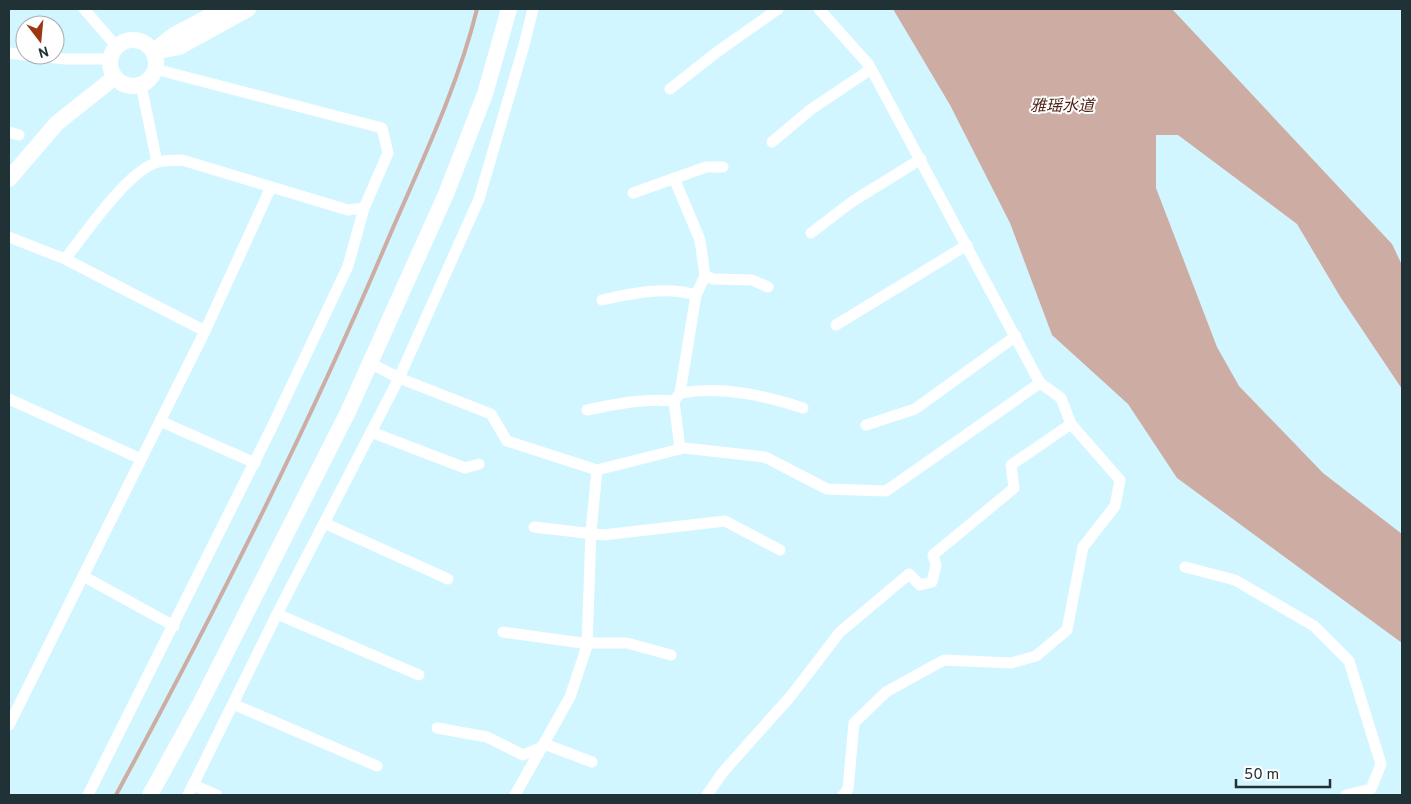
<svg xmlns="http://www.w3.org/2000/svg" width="1411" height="804" font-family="Overpass,'Noto Sans SC',sans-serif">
<rect width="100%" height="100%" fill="#d2f6ff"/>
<path fill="#cdada3" d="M893,9H1172L1392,244L1402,265V389L1341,298L1297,224L1178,135H1156V188L1217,347L1239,386L1323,473L1402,534V643L1177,478L1128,404L1052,335L1010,223L950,105Z"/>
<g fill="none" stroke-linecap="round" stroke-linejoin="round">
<path stroke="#cdada3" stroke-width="4" d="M116,795C213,616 306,433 386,244C419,167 457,90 477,9"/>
<g stroke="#fff" stroke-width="11">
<path d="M84,9L117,47"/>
<path d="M819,9L869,65L1040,383L1061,398L1071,424L1120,480L1115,506L1083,547L1067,630L1036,656L1011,663L944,660L886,692L854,723L848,789L843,795"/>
<path d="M9,53L25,55"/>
<path d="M27,55L65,59H110"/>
<path d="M141,85L157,162"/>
<path d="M670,89L717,52L778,9"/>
<path d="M9,132L19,135"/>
<path d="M772,142L810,110L871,69"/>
<path d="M674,178L700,240L705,276L696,295L680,393L674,401L680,449"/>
<path d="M633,193L706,167H723"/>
<path d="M811,233L853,201L921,159"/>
<path d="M9,237L65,259C86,233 127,171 158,162C166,160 174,160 182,160L348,210L364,208L388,153L382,128L155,69"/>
<path d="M65,259L205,331"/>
<path d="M705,276L713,279L752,280L768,287"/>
<path d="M602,300C632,293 666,286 696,295"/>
<path d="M836,325L967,245"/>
<path d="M370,363L399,378L491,414L507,441L597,470L684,448L765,457L827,489L886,491L1040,383"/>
<path d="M680,393C722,386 763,395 803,408"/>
<path d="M9,399L141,459"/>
<path d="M587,410C616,404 644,398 674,401"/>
<path d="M160,421L255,463"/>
<path d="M866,425L915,409L1016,336"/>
<path d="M371,432L465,468L479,464"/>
<path d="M324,523L448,579"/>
<path d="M534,527L603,535L725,521L780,550"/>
<path d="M1185,567L1235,580L1314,626L1349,661L1381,764L1371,789L1346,795"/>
<path d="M83,576L174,626"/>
<path d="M277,614L419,675"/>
<path d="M503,632L582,643H627L671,655"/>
<path d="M233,704L377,766"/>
<path d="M9,725L205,331L271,187"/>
<path d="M437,728L487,737L523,755L547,745L592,762"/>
<path d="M193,785L217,795"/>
<path d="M88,795L271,429L348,266L364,208"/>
<path d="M188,795L277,614L399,378L479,199L523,49L533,9"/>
<path d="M515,795L570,697L587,646L591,531L597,470"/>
<path d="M707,795L723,772L790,697L840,632L909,574L920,585L932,582L936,565L933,555L1014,488L1011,465L1071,424"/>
</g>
<g stroke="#fff" stroke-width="16">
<circle cx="133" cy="63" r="23"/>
<path d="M155,50L174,35L223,9"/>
<path d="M153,52L179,47L248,9"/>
<path d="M9,179L57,123L115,77"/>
<path d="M150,795L200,704L348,412L446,194L485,94L509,9"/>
</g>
</g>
<g text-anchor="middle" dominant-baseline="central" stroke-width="4" stroke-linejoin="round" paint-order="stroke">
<g font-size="16" font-style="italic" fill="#502316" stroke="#fff">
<text x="1062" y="107">雅瑶水道</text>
</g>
</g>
<rect width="1411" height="804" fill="none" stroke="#203236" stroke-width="20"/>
<g transform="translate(40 40) rotate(164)"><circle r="24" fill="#ffffff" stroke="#a6adaf"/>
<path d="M0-4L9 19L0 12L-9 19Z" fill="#9d3712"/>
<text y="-8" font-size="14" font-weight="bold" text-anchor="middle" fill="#203236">N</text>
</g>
<path d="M1236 779v8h94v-8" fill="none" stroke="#203236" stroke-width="2.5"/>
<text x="1244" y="779" font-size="15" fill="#203236" stroke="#ffffff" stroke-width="4" paint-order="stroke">50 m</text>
</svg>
